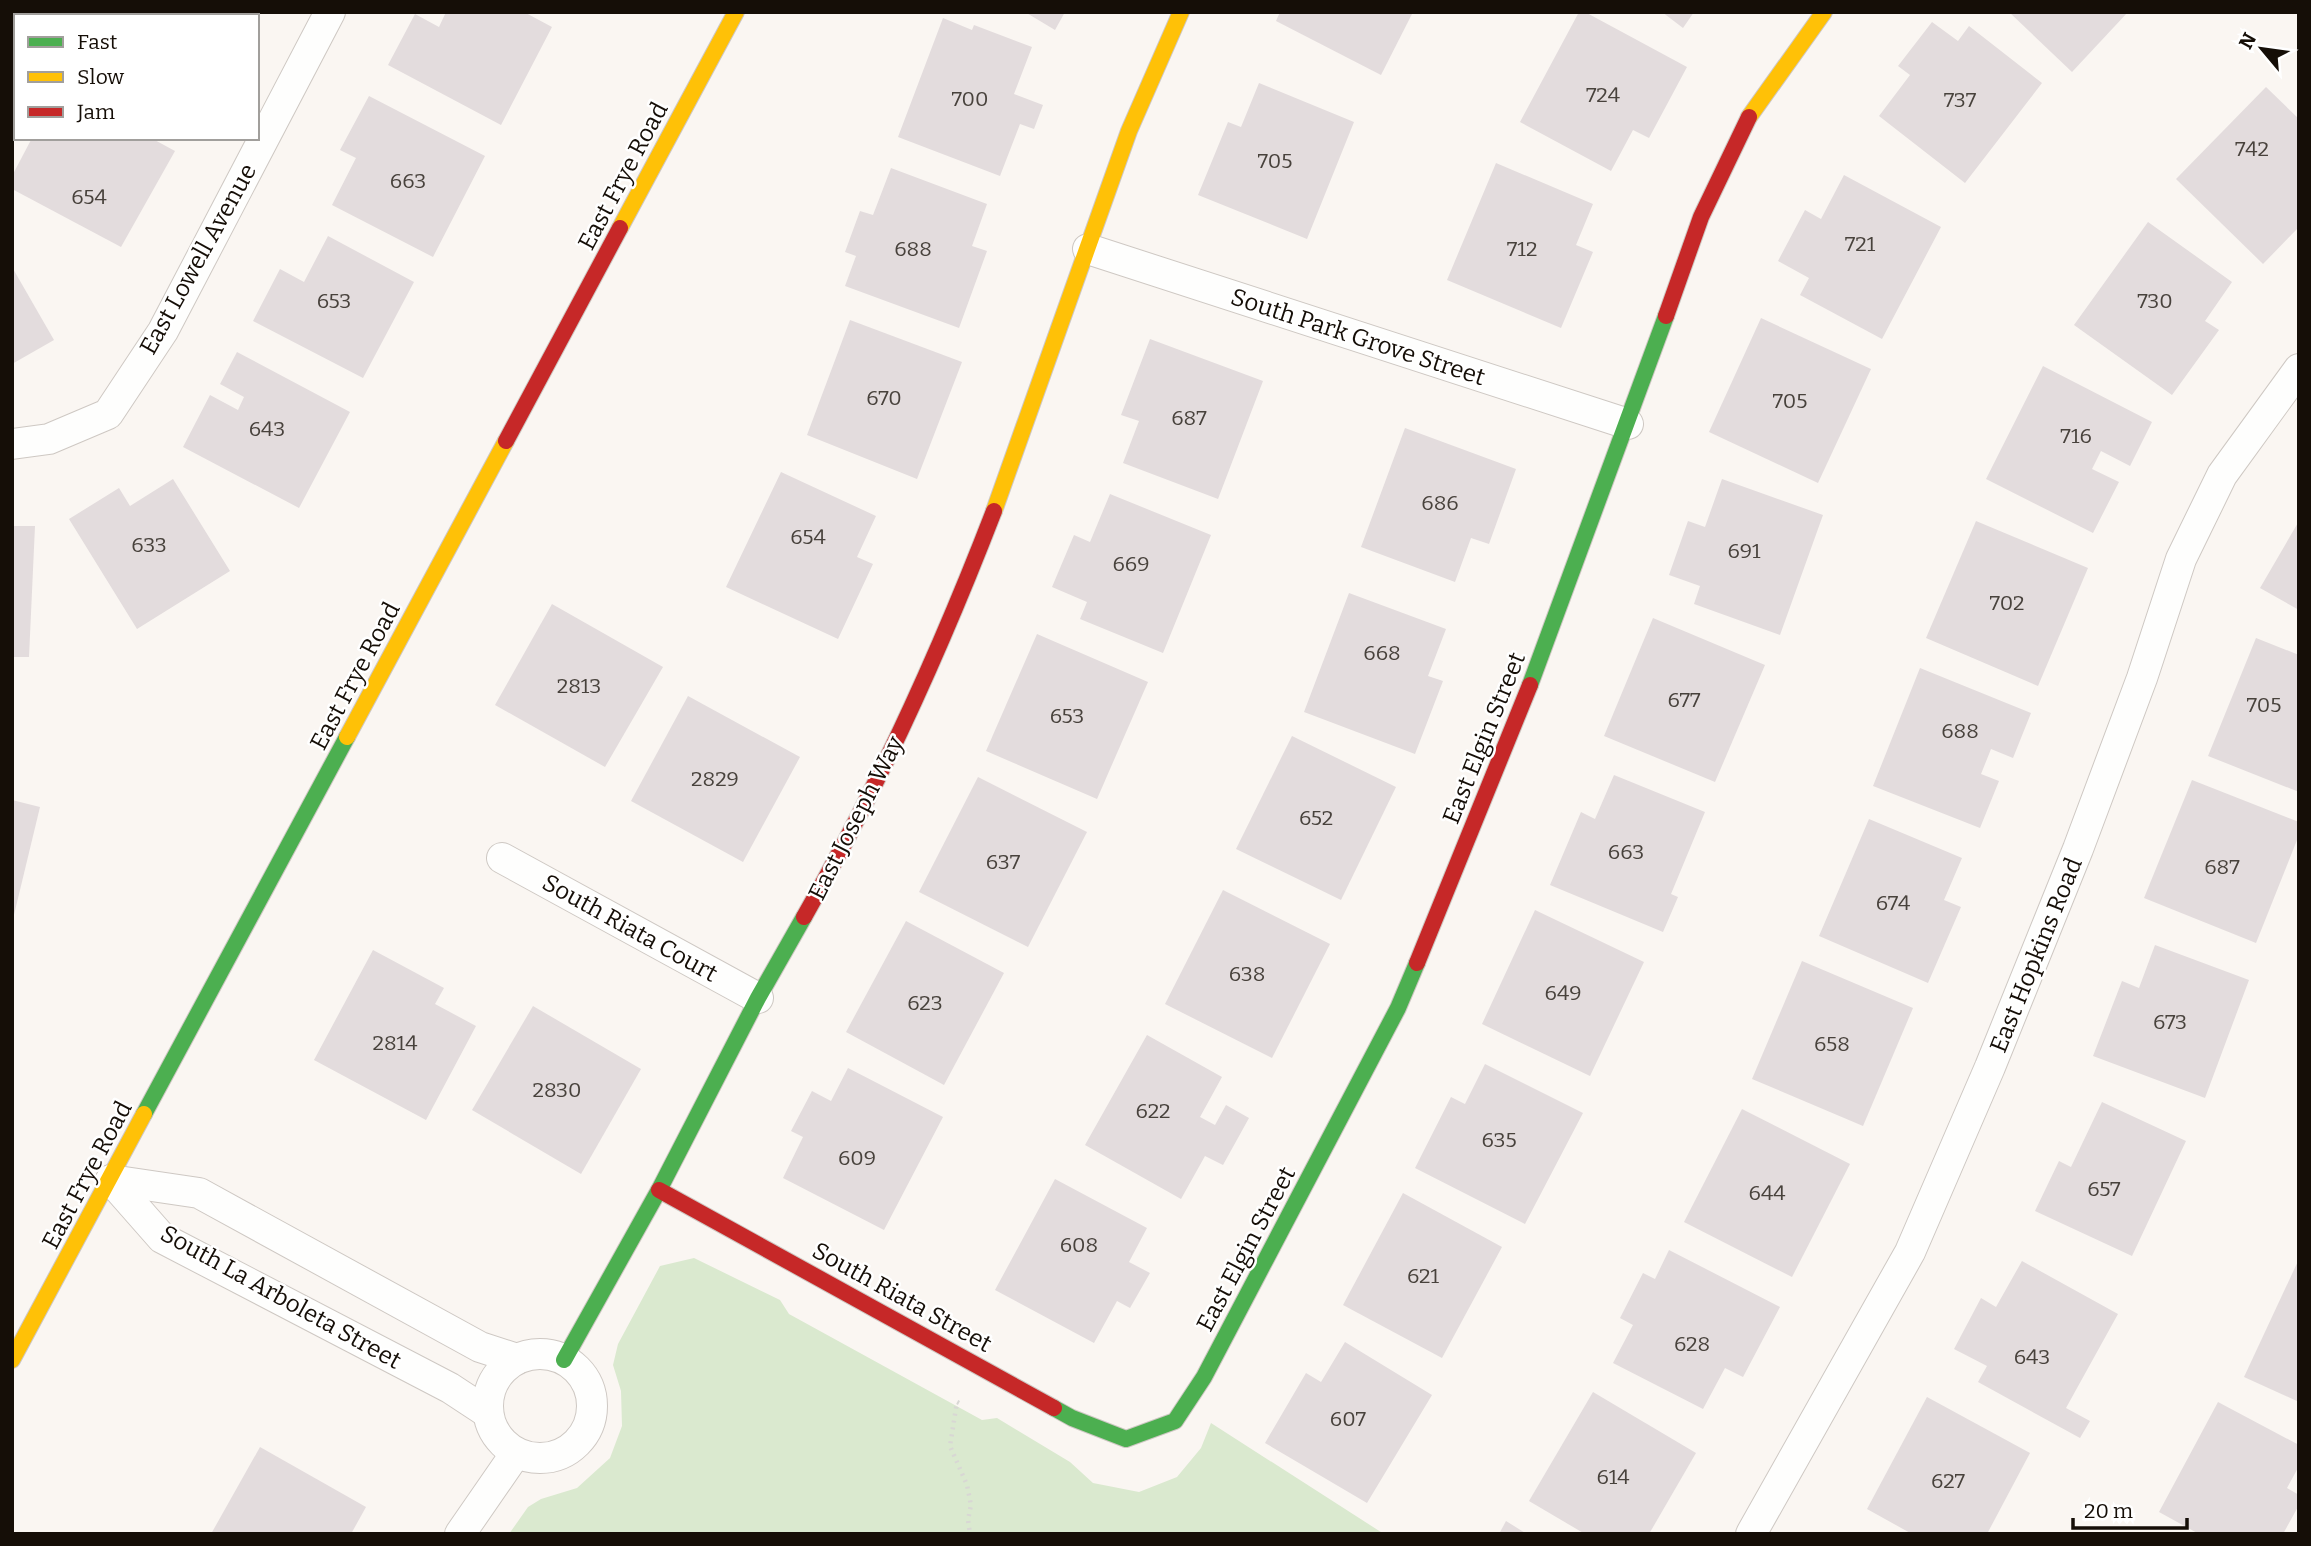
<svg xmlns="http://www.w3.org/2000/svg" width="2311" height="1546" font-family="Bitter,serif">
<rect width="100%" height="100%" fill="#faf6f2"/>
<path fill="#dae9cf" d="M694,1258L780,1300L789,1314L982,1420L997,1418L1070,1462L1093,1483L1139,1492L1177,1477L1201,1448L1211,1423L1384,1534H509L528,1507L541,1499L577,1488L610,1458L622,1426L621,1391L613,1365L618,1344L660,1266Z"/>
<g fill="#e3dcdd">
<path d="M102,12H206L212,16H100Z"/>
<path d="M446,12H524L552,27L501,125L388,65L415,14L439,27Z"/>
<path d="M1025,12H1065L1055,30Z"/>
<path d="M1280,12H1413L1381,75L1276,21Z"/>
<path d="M1579,12H1585L1687,67L1649,138L1633,130L1611,171L1520,122Z"/>
<path d="M1662,12H1694L1683,28Z"/>
<path d="M2009,12H2128L2072,72Z"/>
<path d="M943,18L972,30L974,25L1032,47L1014,94L1043,105L1034,129L1020,124L1000,176L898,137Z"/>
<path d="M1932,22L1958,41L1969,26L2042,83L1965,183L1879,116L1910,75L1898,66Z"/>
<path d="M1259,83L1354,122L1307,239L1198,195L1228,122L1241,127Z"/>
<path d="M2266,87L2299,119V227L2263,264L2176,179Z"/>
<path d="M369,96L485,156L433,257L332,205L356,158L340,150Z"/>
<path d="M32,138H151L175,151L121,247L12,189V176Z"/>
<path d="M1496,163L1593,204L1576,245L1593,252L1561,328L1447,280Z"/>
<path d="M891,168L987,204L972,246L987,251L959,328L845,286L856,256L845,252L860,211L873,215Z"/>
<path d="M1844,175L1941,227L1882,339L1800,295L1809,278L1778,261L1805,210L1821,219Z"/>
<path d="M2148,222L2232,282L2205,321L2219,330L2172,395L2074,325Z"/>
<path d="M328,236L414,282L363,378L253,321L280,269L304,282Z"/>
<path d="M12,267L54,340L12,364Z"/>
<path d="M1761,318L1871,369L1818,483L1709,432Z"/>
<path d="M850,320L962,362L917,479L807,435Z"/>
<path d="M1150,339L1263,381L1218,499L1123,463L1139,421L1121,415Z"/>
<path d="M237,352L350,412L299,508L183,447L210,395L238,410L244,397L220,384Z"/>
<path d="M2043,366L2152,422L2130,466L2101,451L2092,469L2119,482L2093,533L1986,479Z"/>
<path d="M1405,428L1516,469L1489,544L1471,538L1455,582L1361,547Z"/>
<path d="M781,472L876,516L857,557L873,564L838,639L726,587Z"/>
<path d="M173,479L230,571L137,629L69,519L119,488L130,506Z"/>
<path d="M1722,479L1823,515L1780,635L1694,604L1700,586L1669,575L1688,521L1705,527Z"/>
<path d="M1110,494L1211,535L1163,653L1080,619L1087,602L1052,587L1074,535L1090,542Z"/>
<path d="M1976,521L2088,568L2038,686L1926,638Z"/>
<path d="M2299,521V610L2260,588Z"/>
<path d="M12,526H35L29,657H12Z"/>
<path d="M1349,593L1446,629L1428,676L1443,681L1415,754L1304,712Z"/>
<path d="M552,604L663,667L605,767L495,705Z"/>
<path d="M1653,618L1765,665L1715,782L1604,736Z"/>
<path d="M1037,634L1148,682L1097,799L986,751Z"/>
<path d="M2256,638L2299,655V792L2208,756Z"/>
<path d="M1920,668L2031,713L2013,758L1991,749L1981,774L1999,781L1980,828L1873,786Z"/>
<path d="M688,696L800,757L743,862L631,801Z"/>
<path d="M1292,736L1396,787L1341,900L1236,849Z"/>
<path d="M1614,775L1705,812L1671,894L1678,897L1663,932L1550,885L1581,812L1595,819Z"/>
<path d="M978,777L1087,832L1028,947L919,892Z"/>
<path d="M2192,780L2299,822V835L2256,943L2144,898Z"/>
<path d="M12,800L40,807L13,919H12Z"/>
<path d="M1869,819L1962,858L1944,900L1961,907L1928,983L1819,936Z"/>
<path d="M1223,890L1330,944L1272,1058L1165,1004Z"/>
<path d="M1535,910L1644,962L1590,1076L1482,1024Z"/>
<path d="M906,921L1004,973L944,1085L846,1032Z"/>
<path d="M2155,945L2249,980L2205,1098L2093,1056L2122,981L2139,988Z"/>
<path d="M373,950L444,988L435,1004L476,1026L426,1120L314,1060Z"/>
<path d="M1802,961L1913,1008L1863,1126L1752,1079Z"/>
<path d="M533,1006L641,1069L581,1174L472,1110Z"/>
<path d="M1147,1035L1222,1077L1200,1117L1215,1125L1226,1105L1249,1118L1223,1165L1205,1156L1181,1199L1085,1145Z"/>
<path d="M1485,1064L1583,1113L1525,1224L1415,1168L1451,1097L1465,1104Z"/>
<path d="M848,1068L943,1117L884,1230L783,1178L803,1137L791,1131L812,1091L831,1101Z"/>
<path d="M2102,1102L2186,1141L2132,1256L2035,1211L2059,1161L2071,1167Z"/>
<path d="M1742,1109L1850,1164L1792,1277L1684,1222Z"/>
<path d="M1055,1179L1147,1228L1129,1262L1150,1273L1130,1308L1117,1301L1094,1343L995,1290Z"/>
<path d="M1403,1193L1502,1247L1442,1358L1343,1305Z"/>
<path d="M1669,1250L1780,1307L1743,1377L1725,1368L1703,1409L1613,1363L1633,1325L1620,1318L1643,1273L1655,1279Z"/>
<path d="M2299,1259V1402L2244,1377Z"/>
<path d="M2022,1261L2118,1314L2066,1408L2090,1421L2080,1438L1978,1382L1987,1366L1954,1349L1981,1298L1996,1307Z"/>
<path d="M1345,1342L1432,1395L1367,1503L1265,1443L1306,1373L1321,1382Z"/>
<path d="M1593,1392L1696,1453L1649,1534H1585L1529,1501Z"/>
<path d="M1927,1397L2030,1453L1987,1534H1912L1867,1509Z"/>
<path d="M2218,1402L2299,1445V1466L2287,1488L2299,1495V1505L2283,1534H2199L2159,1512Z"/>
<path d="M260,1447L366,1507L351,1534H211Z"/>
<path d="M1506,1521L1527,1534H1499Z"/>
</g>
<g fill="none" stroke-linecap="round" stroke-linejoin="round">
<g stroke="#cec8c3" stroke-width="32">
<g id="street">
<path d="M1088,249L1628,424"/>
<path d="M12,444L49,439L108,414L163,331L330,12"/>
<path d="M502,858L758,998"/>
<path d="M111,1180L199,1193L480,1347L517,1359"/>
<path d="M111,1180L162,1238L450,1388L488,1413"/>
<circle cx="540" cy="1406" r="52"/>
<path d="M460,1534L516,1453"/>
<path d="M1751,1534L1910,1252L1990,1067L2078,849L2142,678L2181,559L2222,475L2299,369"/>
</g>
</g>
<g stroke="#cec8c3" stroke-width="18">
<g id="fast">
<path d="M1530,685L1666,316"/>
<path d="M144,1114L347,737"/>
<path d="M564,1360L659,1190L758,998L804,917"/>
<path d="M1054,1408L1072,1418L1126,1439L1175,1421L1204,1377L1398,1008L1417,963"/>
</g>
</g>
<g stroke="#cec8c3" stroke-width="18">
<g id="slow">
<path d="M1749,117L1824,12"/>
<path d="M620,228L736,12"/>
<path d="M994,511L1129,131L1181,12"/>
<path d="M347,737L506,441"/>
<path d="M12,1360L144,1114"/>
</g>
</g>
<g stroke="#cec8c3" stroke-width="18">
<g id="jam">
<path d="M1666,316L1701,217L1749,117"/>
<path d="M506,441L620,228"/>
<path d="M804,917C879,786 940,651 994,511"/>
<path d="M1417,963L1530,685"/>
<path d="M659,1190L1054,1408"/>
</g>
</g>
<path stroke="#d8d7d4" stroke-width="4.5" stroke-dasharray="2 5" stroke-linecap="butt" d="M959,1403L957,1402L950,1446L967,1485L971,1505L968,1520L970,1534"/>
<use href="#street" stroke="#fefefd" stroke-width="30"/>
<use href="#fast" stroke="#4caf50" stroke-width="16"/>
<use href="#slow" stroke="#ffc107" stroke-width="16"/>
<use href="#jam" stroke="#c62828" stroke-width="16"/>
</g>
<g text-anchor="middle" dominant-baseline="central" stroke-width="5" stroke-linejoin="round" paint-order="stroke">
<g font-size="21" fill="#48423c">
<text x="1603" y="95">724</text>
<text x="970" y="99">700</text>
<text x="1960" y="100">737</text>
<text x="2252" y="149">742</text>
<text x="1275" y="161">705</text>
<text x="408" y="181">663</text>
<text x="89" y="197">654</text>
<text x="1860" y="244">721</text>
<text x="913" y="249">688</text>
<text x="1522" y="249">712</text>
<text x="334" y="301">653</text>
<text x="2155" y="301">730</text>
<text x="884" y="398">670</text>
<text x="1790" y="401">705</text>
<text x="1189" y="418">687</text>
<text x="267" y="429">643</text>
<text x="2076" y="436">716</text>
<text x="1440" y="503">686</text>
<text x="808" y="537">654</text>
<text x="149" y="545">633</text>
<text x="1744" y="551">691</text>
<text x="1131" y="564">669</text>
<text x="2007" y="603">702</text>
<text x="1382" y="653">668</text>
<text x="579" y="686">2813</text>
<text x="1684" y="700">677</text>
<text x="2264" y="705">705</text>
<text x="1067" y="716">653</text>
<text x="1960" y="731">688</text>
<text x="715" y="779">2829</text>
<text x="1316" y="818">652</text>
<text x="1626" y="852">663</text>
<text x="1003" y="862">637</text>
<text x="2222" y="867">687</text>
<text x="1893" y="903">674</text>
<text x="1247" y="974">638</text>
<text x="1563" y="993">649</text>
<text x="925" y="1003">623</text>
<text x="2170" y="1022">673</text>
<text x="395" y="1043">2814</text>
<text x="1832" y="1044">658</text>
<text x="557" y="1090">2830</text>
<text x="1153" y="1111">622</text>
<text x="1499" y="1140">635</text>
<text x="857" y="1158">609</text>
<text x="2104" y="1189">657</text>
<text x="1767" y="1193">644</text>
<text x="1079" y="1245">608</text>
<text x="1423" y="1276">621</text>
<text x="1692" y="1344">628</text>
<text x="2032" y="1357">643</text>
<text x="1348" y="1419">607</text>
<text x="1613" y="1477">614</text>
<text x="1948" y="1481">627</text>
</g>
<g font-size="24" fill="#150e07" stroke="#fff">
<text transform="translate(623 176) rotate(-62)">East Frye Road</text>
<text transform="translate(198 259) rotate(-61)">East Lowell Avenue</text>
<text transform="translate(1358 337) rotate(18)">South Park Grove Street</text>
<text transform="translate(355 676) rotate(-62)">East Frye Road</text>
<text transform="translate(1484 738) rotate(-68)">East Elgin Street</text>
<text transform="translate(856 818) rotate(-63)">East Joseph Way</text>
<text transform="translate(630 928) rotate(29)">South Riata Court</text>
<text transform="translate(2036 955) rotate(-68)">East Hopkins Road</text>
<text transform="translate(87 1175) rotate(-62)">East Frye Road</text>
<text transform="translate(1246 1249) rotate(-62)">East Elgin Street</text>
<text transform="translate(281 1297) rotate(29)">South La Arboleta Street</text>
<text transform="translate(902 1297) rotate(29)">South Riata Street</text>
</g>
</g>
<rect width="2311" height="1546" fill="none" stroke="#150e07" stroke-width="28"/>
<rect x="14" y="14" width="245" height="126" fill="#ffffff" stroke="#a19f9c" stroke-width="2"/>
<rect x="28" y="37" width="35" height="10" fill="#4caf50" stroke="#a19f9c" stroke-width="2"/>
<text x="77" y="49" font-size="21" fill="#150e07">Fast</text>
<rect x="28" y="72" width="35" height="10" fill="#ffc107" stroke="#a19f9c" stroke-width="2"/>
<text x="77" y="84" font-size="21" fill="#150e07">Slow</text>
<rect x="28" y="107" width="35" height="10" fill="#c62828" stroke="#a19f9c" stroke-width="2"/>
<text x="77" y="119" font-size="21" fill="#150e07">Jam</text>
<g transform="translate(2262 49) rotate(299)" stroke="#ffffff" stroke-width="5" paint-order="stroke">
<path d="M0-5L12 26L0 18L-12 26Z" fill="#150e07"/>
<text y="-10" font-size="19" font-weight="bold" text-anchor="middle" fill="#150e07">N</text>
</g>
<path d="M2073 1518v10h114v-10" fill="none" stroke="#150e07" stroke-width="3.5"/>
<text x="2084" y="1518" font-size="21" fill="#150e07" stroke="#ffffff" stroke-width="5" paint-order="stroke">20 m</text>
</svg>
